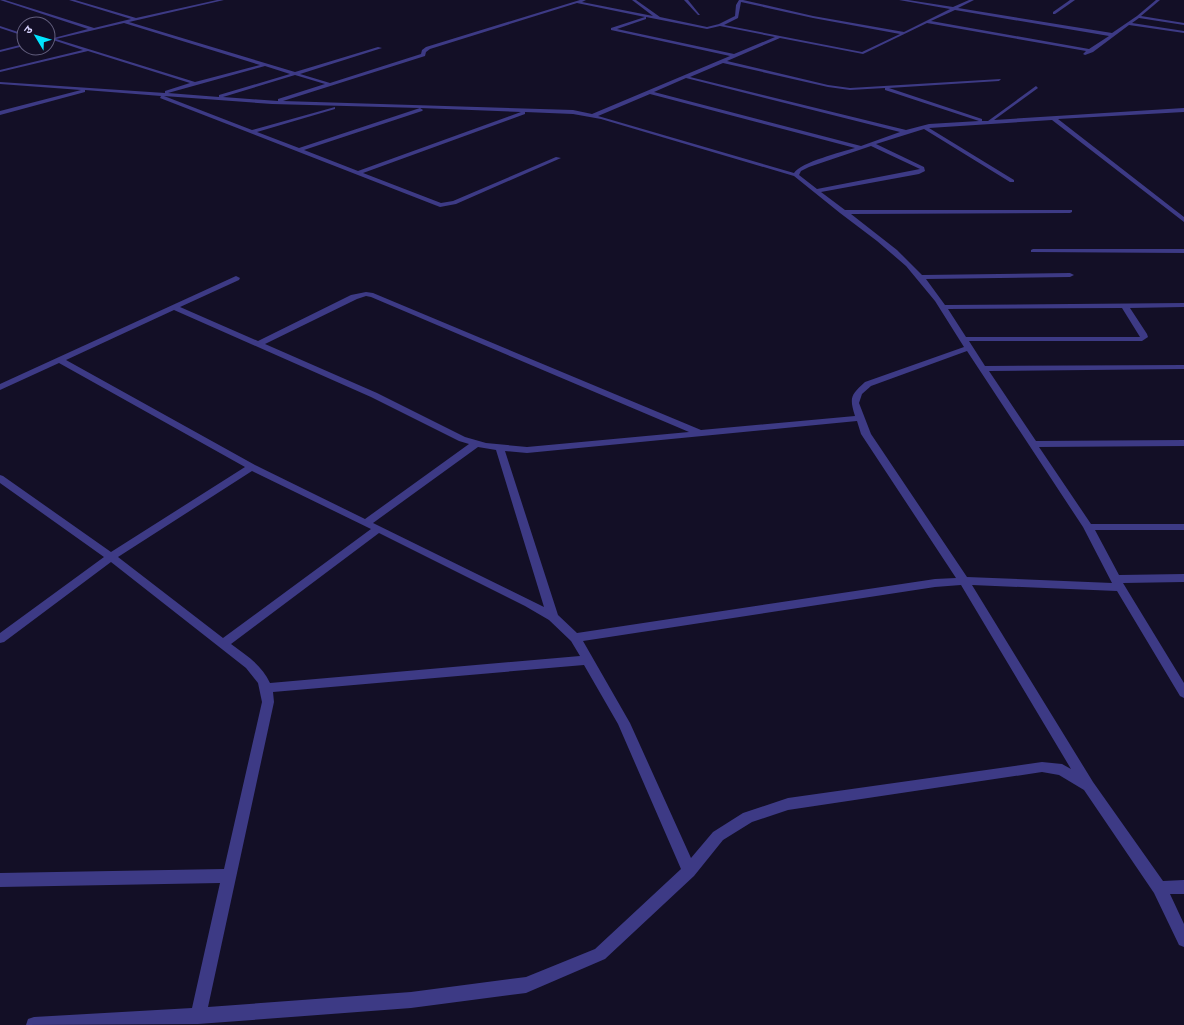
<svg xmlns="http://www.w3.org/2000/svg" width="1184" height="1025" font-family="'Asap Condensed','Noto Sans Devanagari',sans-serif">
<rect width="100%" height="100%" fill="#130f26"/>
<g fill="none" stroke-linecap="round" stroke-linejoin="round">
<g fill="#3d3a85" fill-rule="evenodd">
<path d="M0,0H5L94,28L131,19L69,0H75L136,18L217,0H224L129,22L295,72L378,47L382,48L300,74L330,83L421,54L422,50L426,47L580,0H586L582,2L653,16L632,0H636L660,17L707,27L719,24L735,16L736,5L739,0H743L813,16L904,32L950,9L899,0H908L953,7L969,0H974L958,8L1112,33L1137,16L1156,0H1160L1141,16L1184,23V25L1139,18L1132,23L1184,31V33L1129,25L1093,52L1085,55L1083,54L1086,51L927,23L863,54L780,38L727,61L828,85L850,88L1001,79L999,81L889,88L982,119V121H988L1036,86L1038,88L994,120L1184,108V112L1058,119L1184,217V222L1052,120L929,128L1014,180V182H1010L924,129L876,144L924,167L925,171L919,174L821,192L845,210H1072V212L1070,213L851,214L897,250L922,275L1070,273L1074,275L1070,277L926,279L945,305L1184,303V307L1130,308L1147,334L1148,337L1142,341H969L985,366L1184,365V369L989,371L1036,441L1184,440V446L1039,447L1091,524H1184V530H1095L1119,575L1184,574V582L1123,583L1184,683V698L1180,696L1117,591L972,585L1093,782L1163,881L1184,880V894H1170L1184,924V947L1179,945L1154,893L1084,790L1059,775L1042,772L788,810L752,822L723,840L694,876L605,959L526,993L411,1008L198,1024L26,1025L28,1019L34,1017L192,1008L220,883L0,887V873L224,869L262,702L258,683L246,668L111,562L4,642L0,643V633L104,557L0,483V475L3,476L111,552L245,467L59,363L0,390V384L236,276L240,278L239,280L180,307L258,341L351,295L366,292L373,293L701,430L855,416C849,397 851,395 865,382L964,347L935,301L906,266L877,241L840,213L794,176L601,119L573,114L525,112V114L363,173L441,203L453,201L556,157L561,158L456,204L440,207L160,98L161,96L85,90V92L0,115V111L81,90L0,84V82L165,93V91L190,83L88,51L0,72V70L83,50L50,39L88,29ZM741,2L813,18L900,34L862,52L724,25L738,18ZM577,3L645,17L611,28V30L730,56L592,114L573,110L283,101L425,56L426,52L430,49ZM955,10L1109,36L1089,49L931,21ZM646,17L707,29L720,26L775,37L734,54L617,29L646,19ZM124,23L260,65L195,82L56,39ZM723,63L828,87L850,90L885,88V90L979,121L929,124L906,130L690,77ZM265,66L290,74L219,95V97L168,93ZM295,75L325,84L278,99V101L223,97ZM686,78L900,132L861,146L654,92ZM650,94L855,148C842,152 801,162 794,173L598,116ZM164,96L272,104L420,108L299,148L257,132L335,109V107L252,130ZM420,108L521,112L358,171L304,150L422,111L423,110ZM871,146L920,169L817,189L799,175L801,171L809,167ZM366,296L371,297L689,432L527,447L486,443L465,437L377,393L265,344L357,299ZM1122,308L1140,337H966L948,309ZM174,310L371,397L459,441L469,444L365,519L255,465L66,360ZM967,351L1083,527L1112,583L967,577L871,434L859,403L862,394L871,386ZM857,421L861,434L956,578L935,579L577,633L558,615L505,451L527,453ZM478,447L496,450L544,607L373,523ZM252,471L371,529L223,638L118,557ZM379,533L525,606L549,620L571,641L580,656L270,683C262,665 246,655 231,644ZM961,585L1071,769L1062,764L1042,762L788,798L743,813L713,832L691,858L630,723L583,641L935,587ZM584,665L618,724L681,869L595,949L526,977L411,992L208,1007L274,702L273,692Z"/>
<path d="M684,0H688L700,15H698Z"/>
<path d="M1070,0H1075L1055,14H1053V12Z"/>
<path d="M0,26L24,34V36L0,28Z"/>
<path d="M24,44V46L0,52V50Z"/>
<path d="M1033,249H1184V253L1031,252V250Z"/>
</g>
</g>
<g transform="translate(36 36) rotate(308)"><circle r="19" fill="#130f26" stroke="#625e7d"/>
<path d="M0-3L7 15L0 10L-7 15Z" fill="#00e5ff"/>
<text y="-6" font-size="11" font-weight="bold" text-anchor="middle" fill="#d9d4ff">उ</text>
</g>
</svg>
